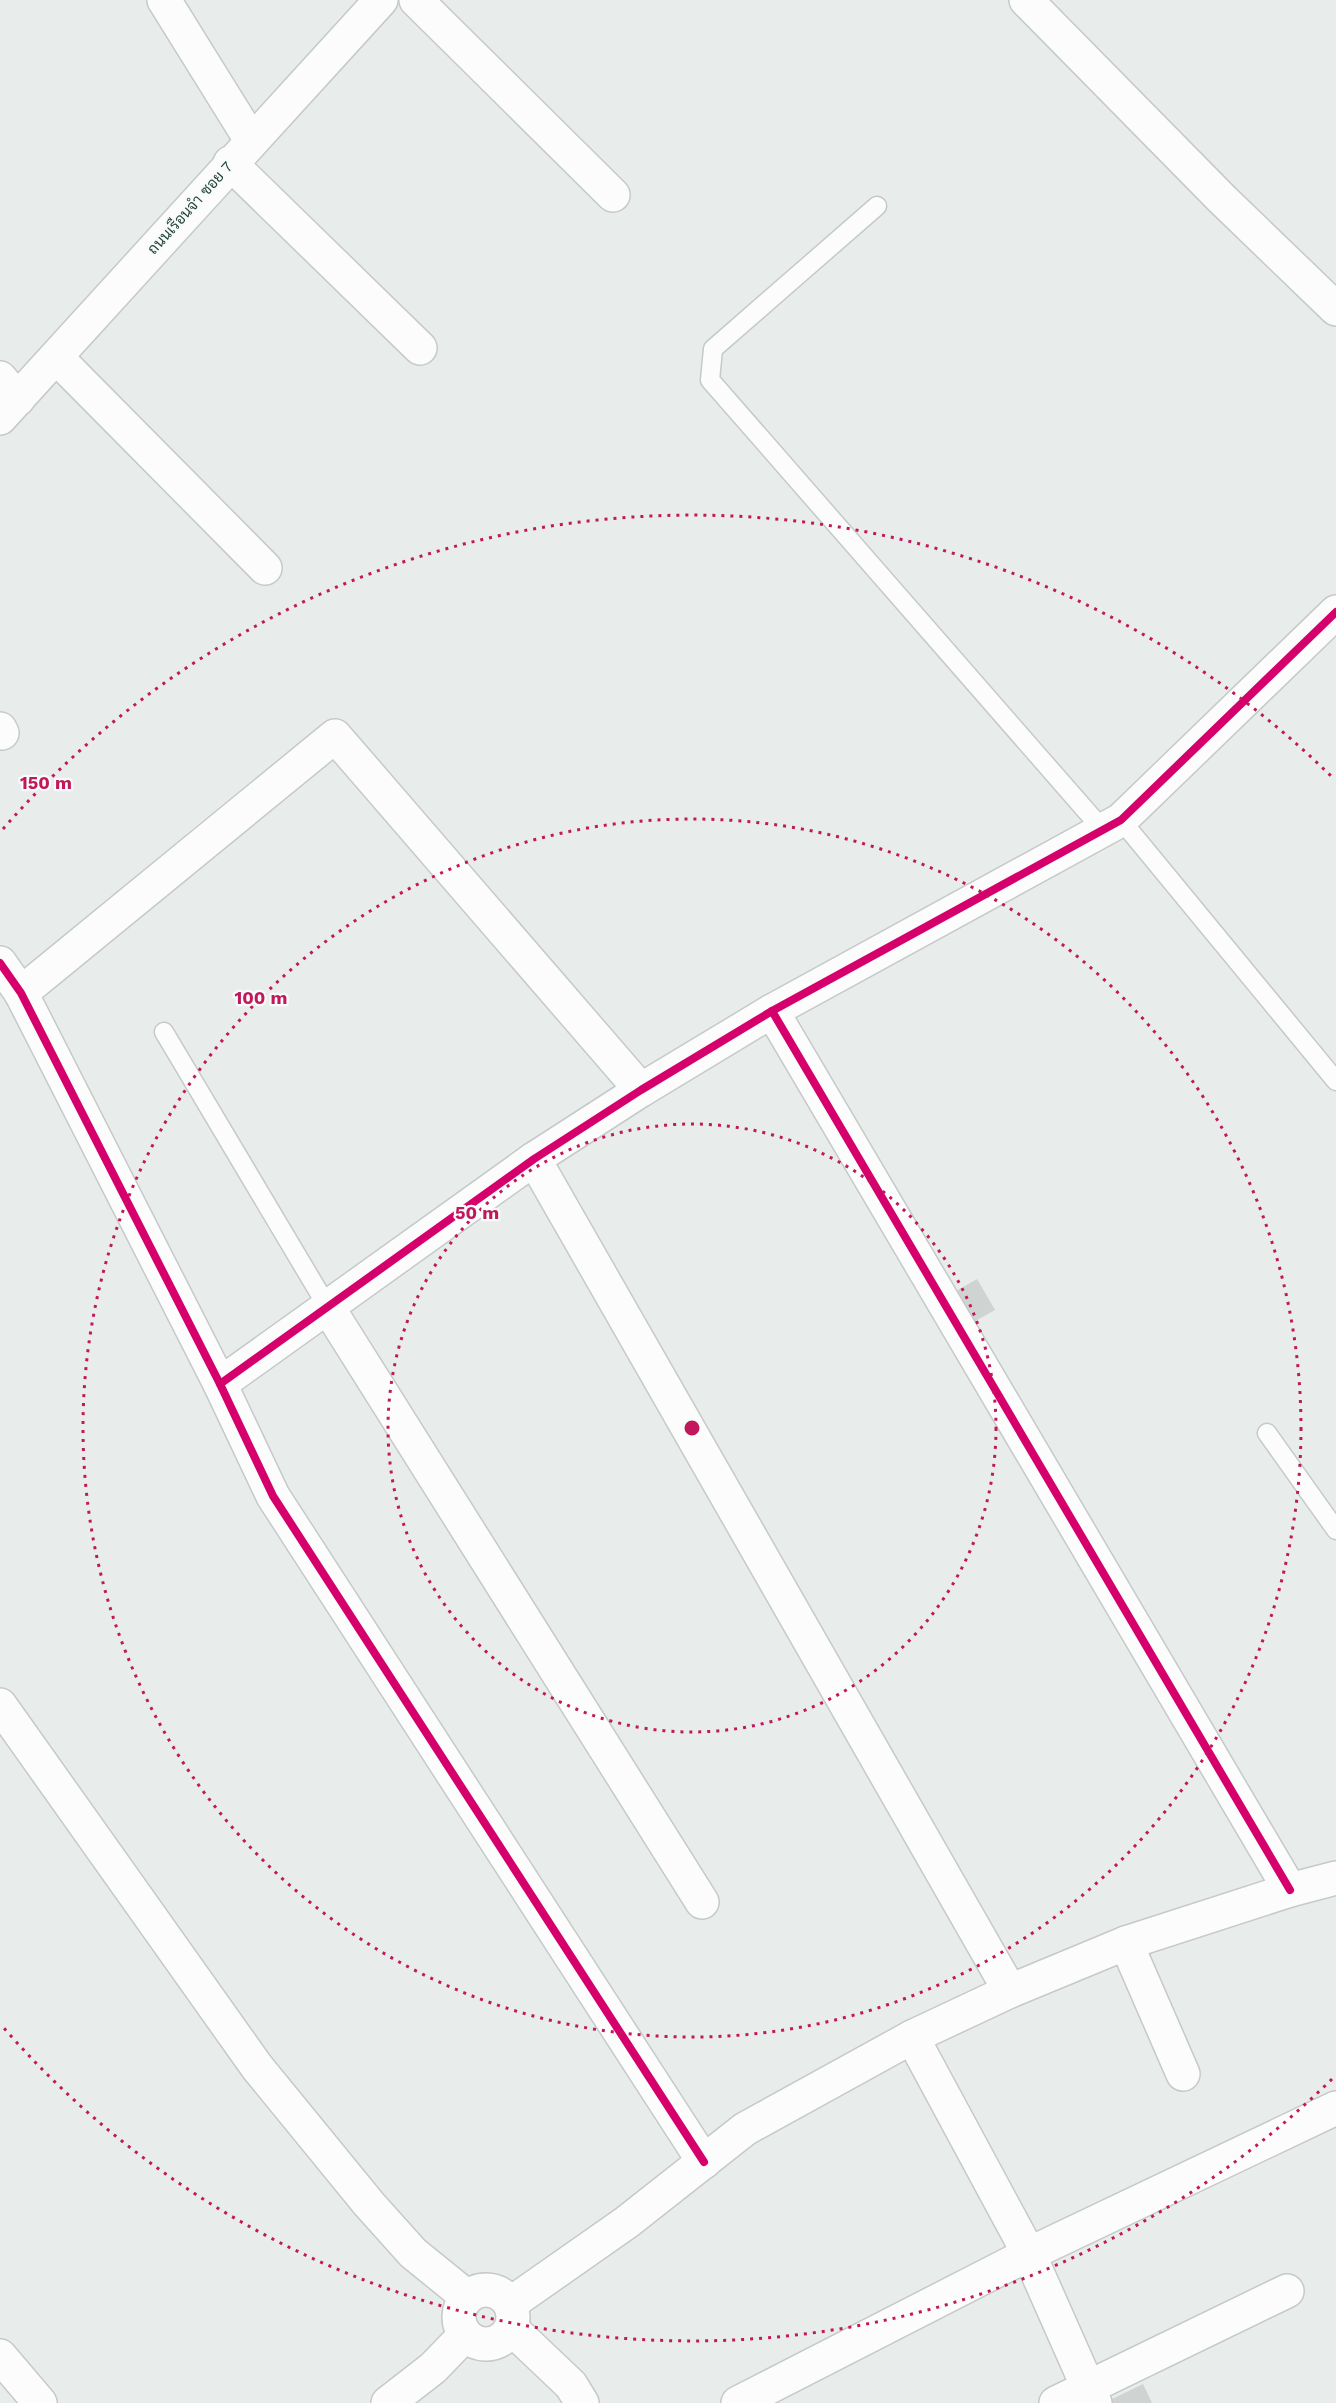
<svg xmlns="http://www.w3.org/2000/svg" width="1336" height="2403" font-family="'Work Sans',Sarabun,sans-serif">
<rect width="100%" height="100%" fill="#e8edeb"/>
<g fill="#cfd4d2">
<path d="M977,1279L995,1310L970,1324L951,1294Z"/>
<path d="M1143,2384L1152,2403H1104Z"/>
</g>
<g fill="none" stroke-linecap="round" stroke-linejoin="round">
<g stroke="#c5cac8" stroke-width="21">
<g id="service">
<path d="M877,206L713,349L710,380L1103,830"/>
<path d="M1121,820L1336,1081"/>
<path d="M164,1032L327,1306"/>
<path d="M1267,1433L1336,1530"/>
</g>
</g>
<g stroke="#c5cac8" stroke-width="36">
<g id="minor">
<path d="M164,0L251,140"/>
<path d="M416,0L613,195"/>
<path d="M1026,0L1222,199L1336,309"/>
<path d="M230,163L420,348"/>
<path d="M56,357L265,568"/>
<path d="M0,378L18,399"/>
<path d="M0,418L381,0"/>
<path d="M0,729L2,733"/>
<path d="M0,963L21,993L220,1384L273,1496L704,2162"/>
<path d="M21,993L335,736L641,1090"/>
<path d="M772,1011L1290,1890"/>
<path d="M534,1159L1010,1991"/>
<path d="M327,1306L702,1902"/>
<path d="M220,1384L534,1159L641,1090L772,1011L1121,820L1336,612"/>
<path d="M0,1705L257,2067L369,2204L413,2253L466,2296"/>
<path d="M1126,1943L1183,2074"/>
<path d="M912,2037L1029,2254L1095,2403"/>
<circle cx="486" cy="2317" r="27"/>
<path d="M510,2304L627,2222L745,2129L912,2037L1010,1991L1126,1943L1290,1890L1336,1878"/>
<path d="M511,2328L571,2385L582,2403"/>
<path d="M0,2356L40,2403"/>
<path d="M388,2403L433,2368L465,2335"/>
<path d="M738,2403L1029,2254L1336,2108"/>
<path d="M1056,2403L1287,2291"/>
</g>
</g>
<use href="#service" stroke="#fcfcfc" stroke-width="18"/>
<use href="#minor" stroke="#fcfcfc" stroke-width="33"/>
<g stroke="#f7fbf9" stroke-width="11">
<g id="cycleway">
<path d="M0,963L21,993L220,1384L273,1496L704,2162"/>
<path d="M772,1011L1290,1890"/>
<path d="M220,1384L534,1159L641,1090L772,1011L1121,820L1336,612"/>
</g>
</g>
<use href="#cycleway" stroke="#d6006c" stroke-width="8"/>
</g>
<g fill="none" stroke="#c2185b" stroke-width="3" stroke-dasharray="3 6">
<circle cx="692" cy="1428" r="304"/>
<circle cx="692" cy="1428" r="609"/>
<path d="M1332 2079A913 913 0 0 1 3 2027M3 829A913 913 0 0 1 1332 777"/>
</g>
<g text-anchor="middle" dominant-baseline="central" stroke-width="4.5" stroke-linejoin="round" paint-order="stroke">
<g font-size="15" fill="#24423a" stroke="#f7fbf9">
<text transform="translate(190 208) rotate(-48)">ถนนเรือนจำ ซอย 7</text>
</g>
</g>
<circle cx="692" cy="1428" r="9" fill="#c2185b" stroke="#f7fbf9" stroke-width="3"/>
<g font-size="18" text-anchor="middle" font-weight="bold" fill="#c2185b" stroke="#f7fbf9" stroke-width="4.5" stroke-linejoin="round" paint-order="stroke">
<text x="46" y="789">150 m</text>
<text x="261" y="1004">100 m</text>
<text x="477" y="1219">50 m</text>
</g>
</svg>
